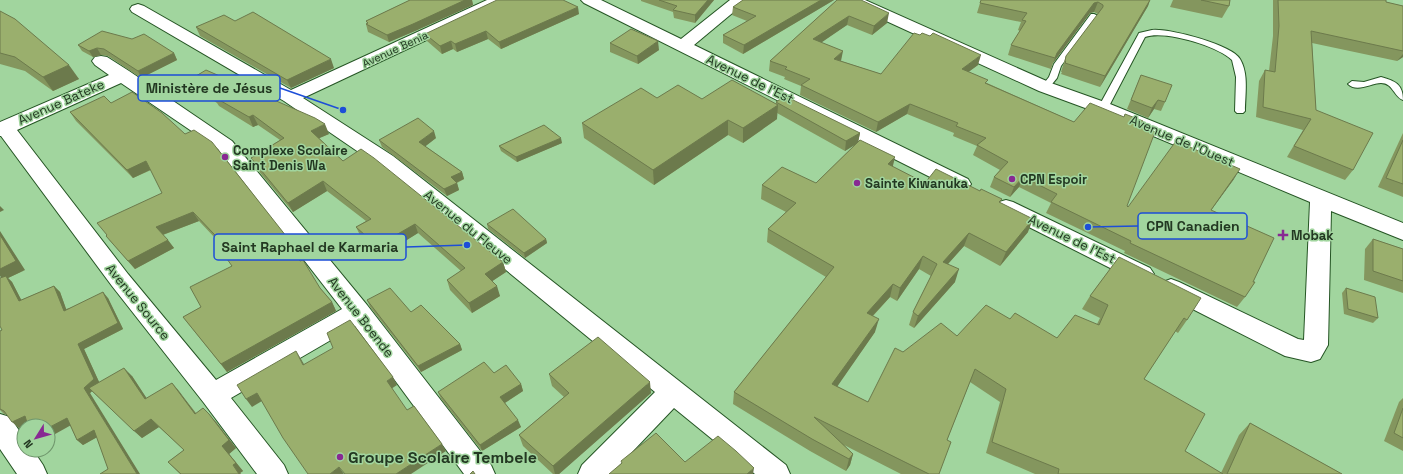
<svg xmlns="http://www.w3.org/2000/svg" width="1403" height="474" font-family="'Space Grotesk',sans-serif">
<rect width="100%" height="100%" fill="#a1d59e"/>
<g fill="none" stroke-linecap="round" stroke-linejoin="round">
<g stroke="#255524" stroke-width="2">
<g id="lane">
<path d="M1091,14H1094L1098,16L1061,66L1057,78L1048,89H1042L1041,87L1049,77L1054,64Z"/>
<path d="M1152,30C1169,28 1232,45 1240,59C1249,74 1245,95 1245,111L1243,113H1237L1235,111L1236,77L1232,60C1217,46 1165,30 1145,37L1108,108L1103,111L1100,110L1098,108L1138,35L1139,33Z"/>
<path d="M1381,77C1395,81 1403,84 1403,100C1394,97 1393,83 1381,83C1371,83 1357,93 1348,84L1352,81L1364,82Z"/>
</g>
</g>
<g stroke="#255524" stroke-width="2">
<g id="street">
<path d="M487,0H508L505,3L303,98L393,156L786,465L790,474H755L674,408L611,474H578L582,465L655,392L379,166L284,101L132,12L130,9L132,6L138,4L144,6L291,90Z"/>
<path d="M581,0H601L681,39L730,0H748L694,45L968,179L971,184L968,189L961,191L954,189L584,3Z"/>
<path d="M844,0H865L1051,83L1110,104L1403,223V240L1331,211L1328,345L1320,359L1311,362L1285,356L1163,294L1159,288L1163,282L1171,279L1179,282L1298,339L1304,340L1310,202L1096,112L1039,91L847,3Z"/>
<path d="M101,56L107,57L129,71L232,141L367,305L491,465L495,474H464L355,326L231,398L284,465L288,474H257L204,403L112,286L1,136H0V122L109,75L95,65L92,61L95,57ZM121,83L218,149L342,309L216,380L128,274L17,130Z"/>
<path d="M1006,200L1013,202L1150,268L1154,274L1150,280L1142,283L1134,280L999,212L995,207L999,202Z"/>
<path d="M0,414L10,417L24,438V450H33L43,465L47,474H17L0,449Z"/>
</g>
</g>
<use href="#lane" fill="#fff" fill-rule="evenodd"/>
<use href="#street" fill="#fff" fill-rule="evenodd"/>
</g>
<g fill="#84965e">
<path d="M410,0H472L473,5L415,31L389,42L368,32L366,24L367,23L366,21Z"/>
<path d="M641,0H714L695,23L674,18L673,12L641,1Z"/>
<path d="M743,0H834L743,54L723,43V35L747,21L732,15L733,7Z"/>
<path d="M837,0L887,23L872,35L847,25L821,42L841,61L881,74L978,65L968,72L987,83L1074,122L1124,117L1143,121L1140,125L1127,206L1128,207L1234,179L1211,210L1245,297L1237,307L1124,253L1125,251L1046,213L1051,203L1019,187L1010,197L990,187L994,177L1000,170L973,155L977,146L953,136L954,133L907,114L876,132L800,95L801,86L784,79L785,77L769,71L770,61Z"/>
<path d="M1150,0L1148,6L1100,87L1061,74L1062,72H1061L1066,56L1098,14L1094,12L1090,13L1053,63L1051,69L1008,55L1011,45L1020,31L1018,30L1021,22L977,13L980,3Z"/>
<path d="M1173,0H1230L1229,6L1222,18L1170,7Z"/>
<path d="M1273,0H1386V2L1403,6V57L1397,61L1312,43L1316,110L1353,170L1345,180L1287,157L1303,130L1256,117L1259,81L1265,70L1269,71L1273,36Z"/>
<path d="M0,11L79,79L53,91L25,71L0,64Z"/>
<path d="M579,14L501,49L488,39L457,52L453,49L442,54L427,41L425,34Z"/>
<path d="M235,21L334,68L291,88L200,36L196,27Z"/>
<path d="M610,43L659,50L638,64L610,52Z"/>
<path d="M78,45L174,53L177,60L141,78L108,56L101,55L93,57L82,51Z"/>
<path d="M1141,75L1165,102L1161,111L1154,109L1148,118L1127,109Z"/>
<path d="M191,79L329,134L319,138L343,161L503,262L506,272L492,281L500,296L472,313L450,290L447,280L461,271L418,233L381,256L361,237L356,227L366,221L327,191L293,212L256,168L251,158L280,140L258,125L253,127L219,106L217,103L196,88Z"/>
<path d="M657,98L702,99L776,104V102L860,133L858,142L893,167L925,183L980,191L1002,199L1000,203L1028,232L1000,266L964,246L948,264L955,282L914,328L909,325L913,312L931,276L919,269L897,301L890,297L873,316L875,332L837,386L868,402L903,352L957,336L1010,319L1057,338L1097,324L1100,318L1082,309L1090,296L1119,257L1187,320L1178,333L1175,331L1144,379L1185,451L1221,473L1239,435L1250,423L1342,474H1035L986,453L1000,402L970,382L947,440L939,474H901L844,445L853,454L850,465L846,471L810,451L733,404L734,392L826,277L767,242L768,229L786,212L761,199L762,185L816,183L857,143L845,151L777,113V119L743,143L728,135L654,185L584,138L582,123Z"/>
<path d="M70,112L300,261L320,288L332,302L336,311L227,372L183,317L201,307L232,266V256L199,221L163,235L174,248L135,269L106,236L162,193L151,170L133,178L76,121Z"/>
<path d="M1403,133V197L1378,187Z"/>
<path d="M436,138L425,146L462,172L464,179L457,183L459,190L447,196L382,147L379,140Z"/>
<path d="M562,143L517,162L501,151L499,146Z"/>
<path d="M487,224L546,239L547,243L525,258L488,229Z"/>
<path d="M1373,239L1403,249V293L1364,280L1365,249Z"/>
<path d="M25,270L8,278L12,282L21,300L54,286L60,292L66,309L108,298L123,329L84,349L99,382L132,376L147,399L172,383L196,413L216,422L236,448L229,454L243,471L240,473L241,474H180L168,462L184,450L159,427L142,438L92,391L90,393L108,469L97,437L83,445L77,440L70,425L27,424L19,428L7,415L4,414L0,410V331L2,330V278Z"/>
<path d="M1346,288L1378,318L1373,323L1344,314L1342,293Z"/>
<path d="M367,300L411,312L460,344L462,350L421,372L370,307Z"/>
<path d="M494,373L521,384L523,391L505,403L521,427L482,451L441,399L438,392Z"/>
<path d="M549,374L651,393L559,474H553L523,446L519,435L564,397L552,386Z"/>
<path d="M1403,398V451L1384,441L1399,402Z"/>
</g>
<g fill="#6c7a4c">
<path d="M465,0H472L473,5L415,31L389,42L387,35Z"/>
<path d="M708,0H714L695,23V15Z"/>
<path d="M821,0H834L743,54L744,45Z"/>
<path d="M1150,0L1148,6L1100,87L1105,76Z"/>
<path d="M1098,2L1094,12L1090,13L1053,63L1057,53L1094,3Z"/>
<path d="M578,7L579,14L501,49L499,42Z"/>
<path d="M889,13L887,23L872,35L874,26Z"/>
<path d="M849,16L847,25L812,49L813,39Z"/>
<path d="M486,31L488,39L457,52L455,44Z"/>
<path d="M451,41L453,49L442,54L440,46Z"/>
<path d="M658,41L659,50L638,64L637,56Z"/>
<path d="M97,48L101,55L93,57L89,51Z"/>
<path d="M843,51L841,61L834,59Z"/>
<path d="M174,53L177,60L141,78L138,71Z"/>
<path d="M1403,54V57L1397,61Z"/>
<path d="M981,55L978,65L959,79L962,69Z"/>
<path d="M331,59L334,68L291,88L287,80Z"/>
<path d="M69,65L79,79L53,91L43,77Z"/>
<path d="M1158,100L1154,109L1148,118L1152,108Z"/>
<path d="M910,104L907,114L876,132L878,122Z"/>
<path d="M778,105L777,119L743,143V128Z"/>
<path d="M253,115L258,125L253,127L249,117Z"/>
<path d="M728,120V135L654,185L653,170Z"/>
<path d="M325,124L329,134L315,140L311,131Z"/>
<path d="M434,131L436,138L422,149L419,142Z"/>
<path d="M860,133L858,143L845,151L846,141Z"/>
<path d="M561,138L562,143L517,162L516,157Z"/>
<path d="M895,157L892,170L888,164Z"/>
<path d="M146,161L152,169L133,178L127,170Z"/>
<path d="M1240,169L1234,179L1204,220L1211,210Z"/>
<path d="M462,172L464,179L453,184L451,177Z"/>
<path d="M1023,177L1019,187L1010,197L1014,187Z"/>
<path d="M323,181L327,191L293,212L288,203Z"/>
<path d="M457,183L459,190L447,196L444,189Z"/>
<path d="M0,206L4,210L0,212Z"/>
<path d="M193,212L199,221L162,235L156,227Z"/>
<path d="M1033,219L1028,232L1000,266L1006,252Z"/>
<path d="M415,224L418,233L381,256L377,246Z"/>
<path d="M0,231L25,270L8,278L12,282L25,307L19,301L4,280L0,276Z"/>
<path d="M969,233L964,246L938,275L943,262Z"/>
<path d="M546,239L547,243L525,258L524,253Z"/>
<path d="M168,240L174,248L135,269L128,261Z"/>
<path d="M923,256L919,269L897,301L900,288Z"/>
<path d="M503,262L506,272L488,284L485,274Z"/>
<path d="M959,269L955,282L914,328L918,316Z"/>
<path d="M893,284L890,297L863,326L867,313Z"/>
<path d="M54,286L60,292L69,317L64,311Z"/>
<path d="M497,286L500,296L472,313L469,303Z"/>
<path d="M103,292L108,298L123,329L84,349L100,384L90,393L140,474H137L84,388L78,344Z"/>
<path d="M332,302L336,311L227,372L221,364Z"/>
<path d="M879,319L875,332L830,397L832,384Z"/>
<path d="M460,344L462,350L421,372L418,366Z"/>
<path d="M296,351L301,359L309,373L303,365Z"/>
<path d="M124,368L132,376L153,408L145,399Z"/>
<path d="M393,377L397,385L391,389L387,381Z"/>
<path d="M650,382L651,393L559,474H555L553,466Z"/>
<path d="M172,383L179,391L202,422L195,414Z"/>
<path d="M521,384L523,391L503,404L500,397Z"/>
<path d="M257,393L262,401L252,407L246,399Z"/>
<path d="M209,414L216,422L236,448L229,454L243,471L240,473L241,474H239L222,446Z"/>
<path d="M25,416L31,422L19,428L12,422Z"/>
<path d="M67,418L73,424L48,438V428Z"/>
<path d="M151,419L159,427L142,438L134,431Z"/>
<path d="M518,420L521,427L482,451L480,445Z"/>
<path d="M94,430L101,435L83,445L77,440Z"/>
<path d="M442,444L446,451L411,474H396Z"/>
<path d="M853,454L850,465L846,471L849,459Z"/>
<path d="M339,467L344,474H330Z"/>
<path d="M754,468L753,474H747Z"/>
</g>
<g fill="#9aaf6d" stroke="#6c7a4c">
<path d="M410,0H465L413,24L387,35L366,24L368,23L366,21Z"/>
<path d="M497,0H563L578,7L499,42L486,31L455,44L451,41L440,46L425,34Z"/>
<path d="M659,0H708L695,15L673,10L677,6Z"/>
<path d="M743,0H821L744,45L723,35L756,16L733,7Z"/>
<path d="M837,0H861L889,13L874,26L849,16L813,39L843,51L834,59L881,74L914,33L920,35L922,33L930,36L933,33L981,55L962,69L988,80L985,83L1074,122L1090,103L1124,117L1125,114L1143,121L1140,125L1155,132L1127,206L1128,207L1176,141L1240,169L1211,210L1274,238L1253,282H1255L1245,297L1130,243L1131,241L1051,202L1057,194L1023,177L1014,187L994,177L1008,162L977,145L986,138L956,126L958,123L910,104L878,122L801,85L810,79L785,69L787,67L770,61Z"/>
<path d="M981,0H1150L1105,76L1065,63L1066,62L1065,61L1066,56L1103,7V5L1098,2L1094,3L1057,53L1055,58L1011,45L1026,21L1022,20L1027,13L980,3Z"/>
<path d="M1201,0H1230L1229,6Z"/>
<path d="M1278,0H1386V2L1403,6V51L1311,31L1316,110L1373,133L1353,170L1294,146L1311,119L1263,107L1265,70L1275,72L1279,26Z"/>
<path d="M0,11L15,19L69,65L43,77L15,57L0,53Z"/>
<path d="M253,12L331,59L287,80L196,27L224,15L235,21Z"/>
<path d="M631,29L658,41L637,56L610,43Z"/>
<path d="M102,31L132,39L144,34L174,53L138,71L104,49L97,48L89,51L78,45Z"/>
<path d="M206,70L315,118L325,124L311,131L343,161L361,149L374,158L503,262L485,274L497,286L469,303L447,280L465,268L415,224L377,246L356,227L371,219L323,181L288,203L251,158L284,138L253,115L249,117L214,97L215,96L191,79Z"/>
<path d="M1141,75L1172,85L1165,102L1158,100L1152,108L1131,100Z"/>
<path d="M732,80L778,105L743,128L728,120L653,170L582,123L641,88L657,98L678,85L702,99Z"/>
<path d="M132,92L162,113L185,134L194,130L212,142L290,241L300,261L303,260L320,288L332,302L221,364L183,317L201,307L190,287L232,266L227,259L234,255L193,212L156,227L168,240L128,261L106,236L107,235L97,223L162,193L146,161L127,170L70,112L104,96L111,103Z"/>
<path d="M785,96L860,133L846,141L776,102Z"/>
<path d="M418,118L434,131L419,142L462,172L451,177L457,183L444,189L379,140Z"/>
<path d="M544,125L561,138L516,157L499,146Z"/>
<path d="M860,140L895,157L888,164L925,183L936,169L980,191L981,189L1002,199L999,202L1033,219L1006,252L969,233L943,262L959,269L918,316L913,312L937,264L923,256L900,288L893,284L867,313L879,319L832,384L868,402L895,348L903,352L941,323L957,336L986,305L1010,319L1015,313L1057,338L1075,315L1099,325L1108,305L1090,296L1119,257L1201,298L1187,320L1184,318L1144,379L1205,414L1185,451L1223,474H1058L1059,469L992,442L1006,389L975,369L947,440L951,442L939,474H929L814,417L853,454L849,459L812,439L734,392L834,267L768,229L796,203L762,185L782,167L816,183Z"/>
<path d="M1403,140V184L1386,178Z"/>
<path d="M513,209L546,239L524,253L487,224Z"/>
<path d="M0,235L16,261L0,269Z"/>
<path d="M1373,239L1403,249V281L1373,271Z"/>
<path d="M6,276L19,301L54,286L64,311L103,292L118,323L78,344L94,379L84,388L137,474H100L108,469L94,430L77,440L67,418L48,428V426H28L25,416L12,422L4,411L0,409V331L2,330L0,326V278Z"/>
<path d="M390,288L411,312L421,305L460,344L418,366L367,300Z"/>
<path d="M1346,288L1375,297L1378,318L1348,309Z"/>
<path d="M350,320L393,377L387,381L407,410L414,406L442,444L396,474H345L339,467L330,474H308L283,438L257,393L246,399L237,385L296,351L303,365L333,348L327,333Z"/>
<path d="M598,337L650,382L553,466L519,435L569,393L549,374Z"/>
<path d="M484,362L494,373L506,365L521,384L500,397L518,420L480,445L438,392Z"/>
<path d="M124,368L145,399L172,383L195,414L203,408L209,414L229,440L222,446L236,463L233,465L239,474H181L168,462L184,450L151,419L134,431L89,388Z"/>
<path d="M1403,408V438L1394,433Z"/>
<path d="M1250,423L1342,474H1227Z"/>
<path d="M656,433L685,462L718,436L736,451L754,468L747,474H609L622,463L621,461Z"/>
<path d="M473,471L475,474H470Z"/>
</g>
<g fill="#882993" stroke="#a1d59e" stroke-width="1.5">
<circle cx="225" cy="157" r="4"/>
<circle cx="1012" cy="179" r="4"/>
<circle cx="857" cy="183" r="4"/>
<path d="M1281 229h4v4h4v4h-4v4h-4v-4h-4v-4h4z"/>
<circle cx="340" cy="457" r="4"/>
</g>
<g text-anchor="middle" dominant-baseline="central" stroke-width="3" stroke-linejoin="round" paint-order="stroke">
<g font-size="11" fill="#233822" stroke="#a1d59e">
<text transform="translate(395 49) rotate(-25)">Avenue Benia</text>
</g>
<g font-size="13" fill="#233822" stroke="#a1d59e">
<text transform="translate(750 79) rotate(26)">Avenue de l'Est</text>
<text transform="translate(61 102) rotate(-24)">Avenue Bateke</text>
<text transform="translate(1182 141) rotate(23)">Avenue de l'Ouest</text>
<text transform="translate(468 227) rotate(39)">Avenue du Fleuve</text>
<text transform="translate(1072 239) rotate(26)">Avenue de l'Est</text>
<text transform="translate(138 302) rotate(51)">Avenue Source</text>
<text transform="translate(361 317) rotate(52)">Avenue Boende</text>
</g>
<g font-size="13" font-weight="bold" fill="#233822" stroke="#a1d59e" text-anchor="start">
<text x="233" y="150">Complexe Scolaire<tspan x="233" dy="15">Saint Denis Wa</tspan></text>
<text x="1020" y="179">CPN Espoir</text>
<text x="865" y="183">Sainte Kiwanuka</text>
<text x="1291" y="235">Mobak</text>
</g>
<g font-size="16" font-weight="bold" fill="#233822" stroke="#a1d59e" text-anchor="start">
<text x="348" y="457">Groupe Scolaire Tembele</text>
</g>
</g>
<path fill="none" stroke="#1d4ed8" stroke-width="1.5" d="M343 110L280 88M1088 227L1138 226M467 245L406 247"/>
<g fill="#1d4ed8" stroke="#a1d59e" stroke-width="1.5">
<circle cx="343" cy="110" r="4"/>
<circle cx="1088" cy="227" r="4"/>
<circle cx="467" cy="245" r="4"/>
</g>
<g fill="#a1d59e" stroke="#1d4ed8" stroke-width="1.5">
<rect x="138" y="75" width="142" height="26" rx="4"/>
<rect x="1138" y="213" width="109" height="26" rx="4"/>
<rect x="214" y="234" width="192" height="26" rx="4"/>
</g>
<g font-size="14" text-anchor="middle" font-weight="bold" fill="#233822">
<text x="209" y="93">Ministère de Jésus</text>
<text x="1193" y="231">CPN Canadien</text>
<text x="310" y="252">Saint Raphael de Karmaria</text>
</g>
<g transform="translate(36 438) rotate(233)"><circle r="19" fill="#a1d59e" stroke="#6f966c"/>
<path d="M0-3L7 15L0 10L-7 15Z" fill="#882993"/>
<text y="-6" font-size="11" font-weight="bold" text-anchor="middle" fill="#233822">N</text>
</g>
</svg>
